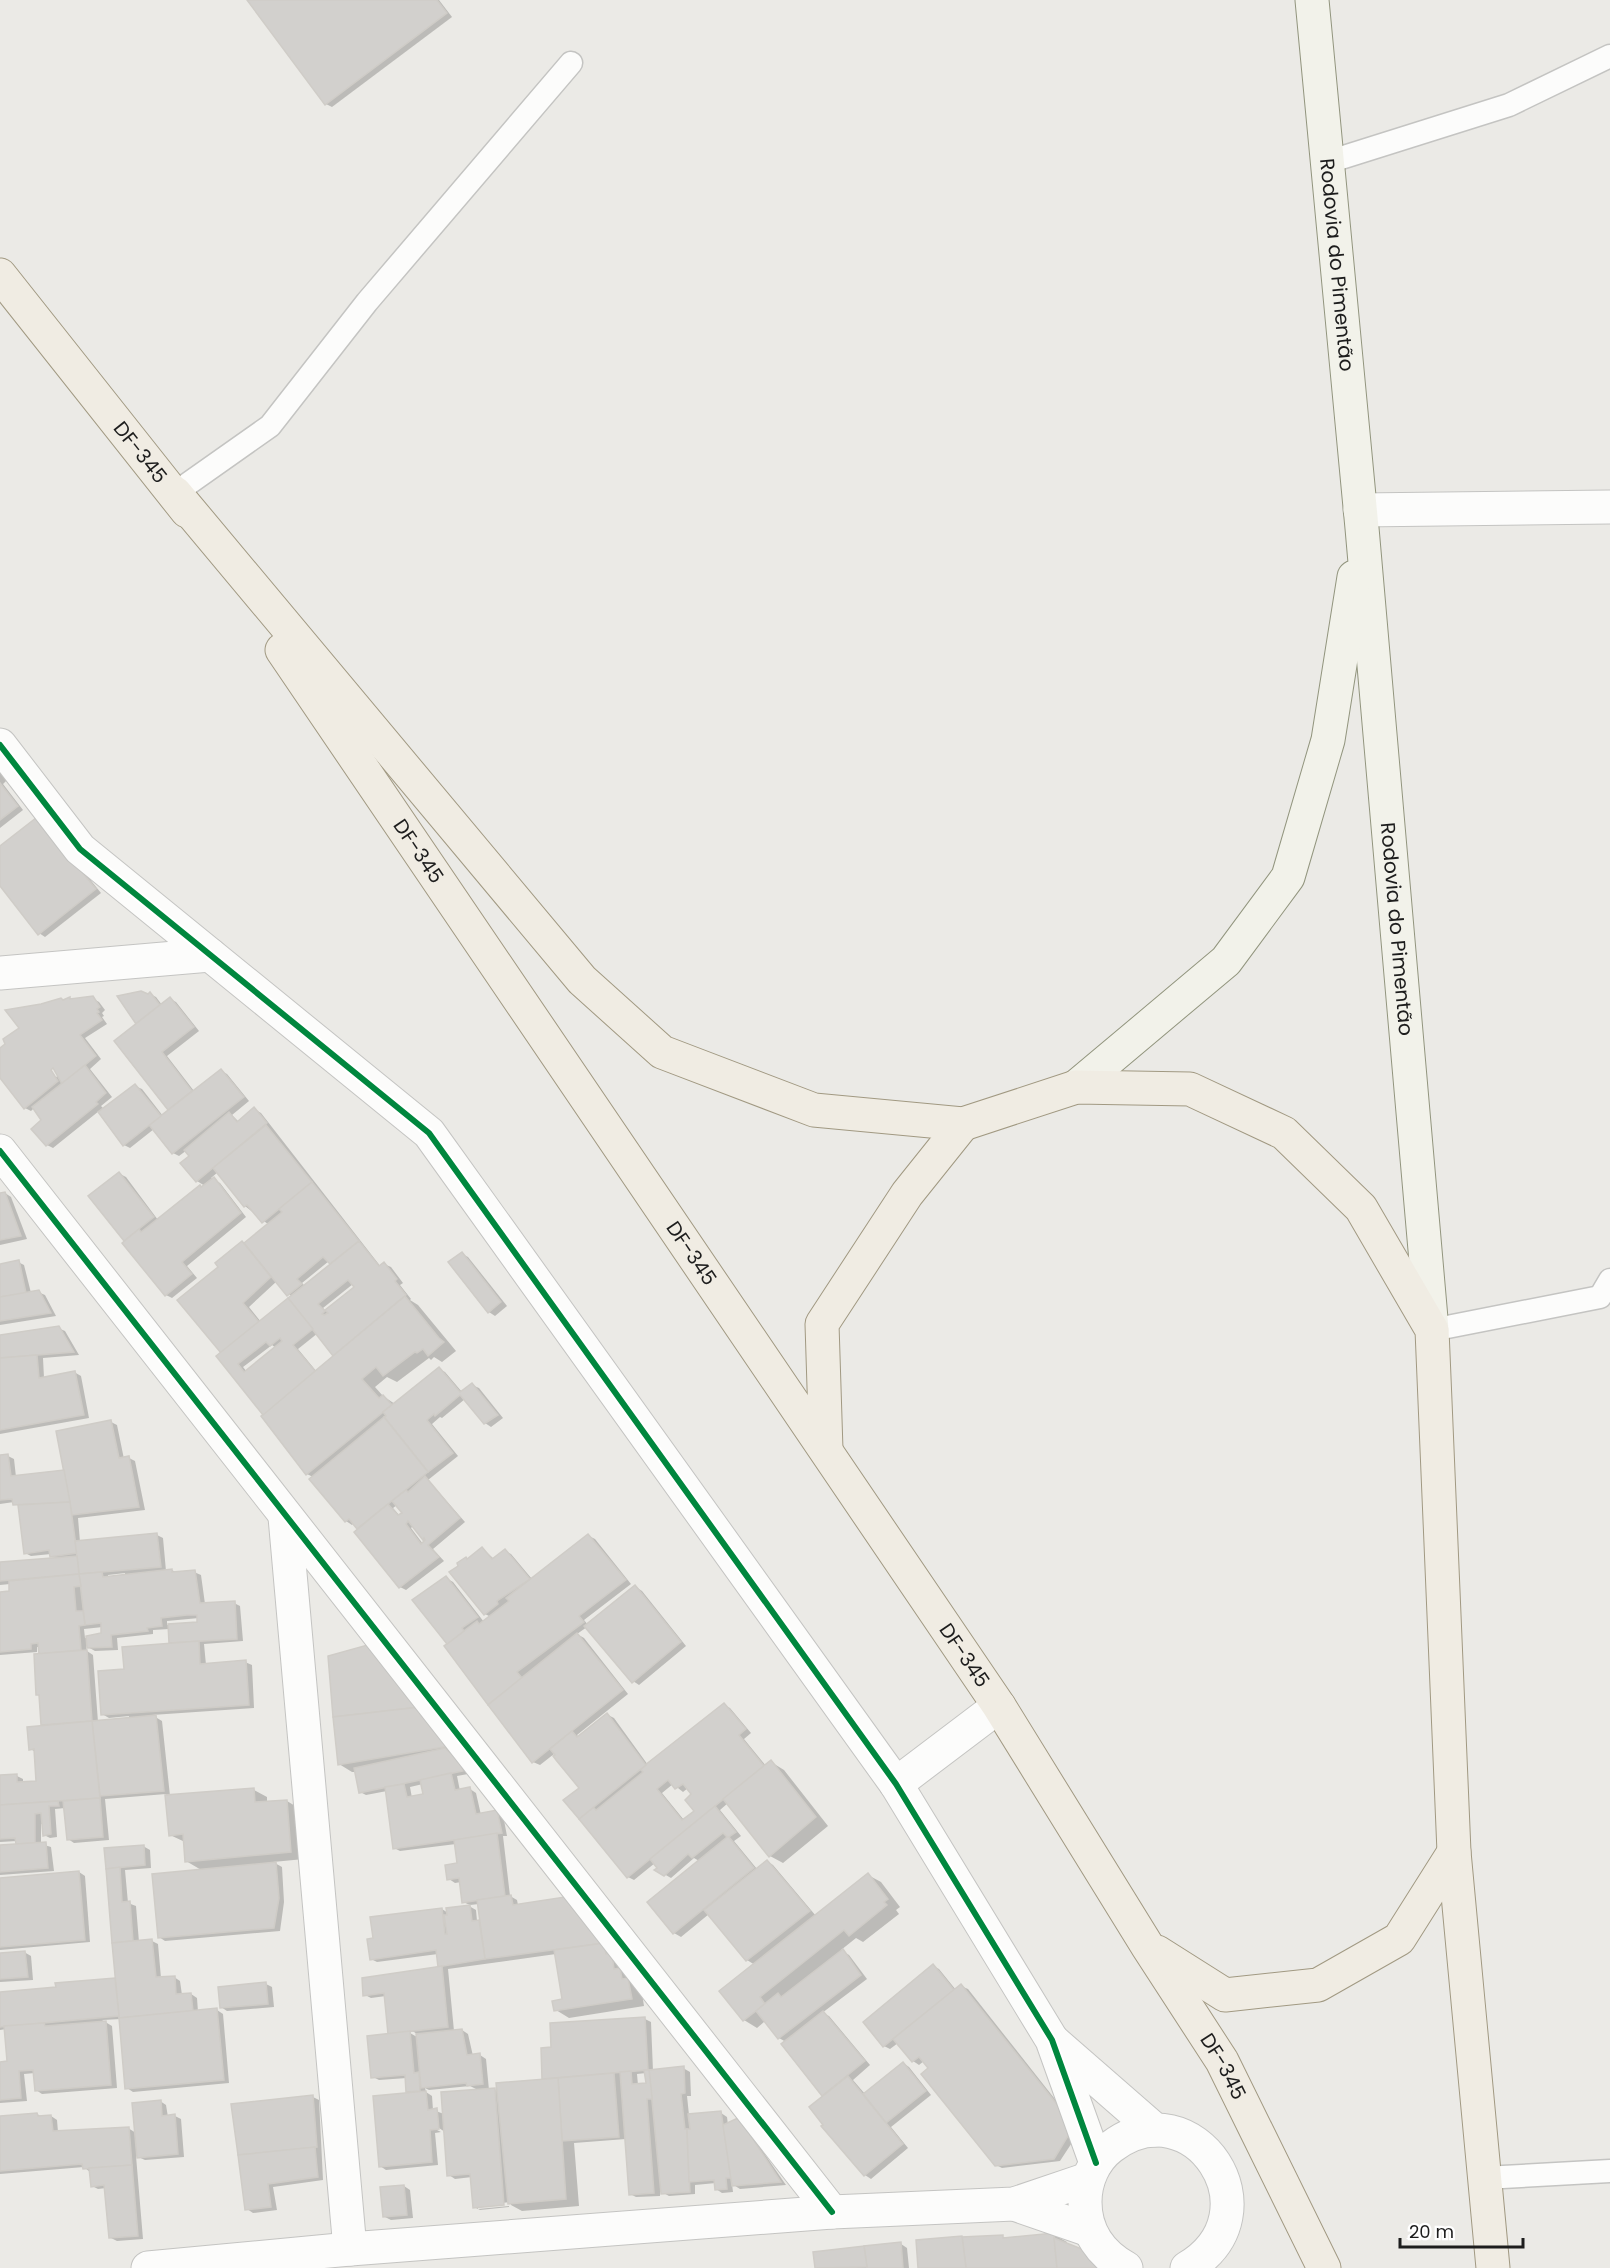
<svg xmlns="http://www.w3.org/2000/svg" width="1610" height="2268" font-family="Poppins,sans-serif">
<rect width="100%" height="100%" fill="#ebeae6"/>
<g fill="#0003" fill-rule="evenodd">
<path d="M249,0H439L452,17L332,107L326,104Z"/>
<path d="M0,771L8,779L3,784L23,810L0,828Z"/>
<path d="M0,848L79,866L101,893L45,937L39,933L0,884Z"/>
<path d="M150,994L156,997L162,1005L170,999L176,1002L199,1031L167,1056L194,1091L221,1071L227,1074L249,1101L232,1115L239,1122L254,1109L261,1113L381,1267L384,1264L391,1267L403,1283L400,1285L411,1299L410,1300L418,1305L456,1351L442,1362L434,1357L431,1360L429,1358L397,1382L387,1377L375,1387L383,1396L395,1404L439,1369L445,1372L462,1392L472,1385L479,1388L503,1418L491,1427L485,1423L465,1399L442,1418L440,1417L432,1424L458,1456L428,1480L465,1522L433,1549L444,1561L406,1590L400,1587L354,1523L352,1525L346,1521L313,1477L307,1474L223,1353L221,1267L242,1242L245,1244L269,1225L245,1206L218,1172L211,1178L220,1183L246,1217L187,1266L197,1278L172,1298L166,1295L90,1196L120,1174L126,1177L158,1220L205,1186L197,1181L192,1157L187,1150L179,1156L173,1153L154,1129L130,1148L124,1145L99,1111L53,1148L47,1145L43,1120L34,1108L31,1111L25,1108L0,1075V1050L64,1001L70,999L73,1000L92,998L99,1002L105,1010L102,1013L104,1016L102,1017L107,1024L85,1038L101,1059L90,1069L112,1097L101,1106L104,1109L135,1086L142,1089L163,1116L170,1110L116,1042L138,1024L148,995ZM54,1066L60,1074L55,1078L49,1070ZM329,1261L332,1265L305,1286L302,1283ZM277,1281L292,1297L261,1322L249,1307ZM353,1284L356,1288L326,1311L323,1308ZM318,1333L336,1356L317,1372L298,1349ZM272,1345L276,1348L247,1372L243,1367ZM397,1505L404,1514L400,1516L393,1508ZM413,1526L427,1541L423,1544L411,1528Z"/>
<path d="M5,1193L11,1197L27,1239L0,1245V1194Z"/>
<path d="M462,1254L468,1257L507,1306L495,1316L489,1312Z"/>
<path d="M18,1262L24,1265L31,1293L38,1292L45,1295L56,1316L0,1325V1265Z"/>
<path d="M58,1328L65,1331L79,1355L43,1358L44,1378L74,1372L81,1376L89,1418L0,1434V1336Z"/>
<path d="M111,1422L117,1425L124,1459L129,1458L135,1461L145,1510L78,1518L80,1542L157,1535L163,1538L166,1571L172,1570L177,1573L194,1572L201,1575L205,1604L234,1603L240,1606L243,1641L204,1644L206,1665L245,1662L252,1665L254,1708L152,1715L162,1721L170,1796L254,1790L267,1797V1803L287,1801L300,1809L304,1859L273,1862L282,1867L284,1902L280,1931L165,1941L159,1937L203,1871L186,1861L185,1842L170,1835L166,1794L105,1799L109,1840L74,1843L68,1839L65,1808L55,1809L57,1837L50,1838L44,1835L43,1824H41V1844L51,1847L54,1871L0,1875V1847L17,1846V1841L0,1842V1777L17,1776L23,1779V1783H38L36,1752L30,1749L42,1727L40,1647H37V1652L0,1655V1593L11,1592L10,1584L0,1585V1564L57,1559L51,1554L31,1556L25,1553L20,1507L14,1502L0,1504V1456H8L14,1459L16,1477L66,1471ZM125,1573V1576L108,1578V1575ZM199,1618V1623L167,1625V1621ZM103,1627V1634L85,1638L84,1629ZM169,1629L170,1644L125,1670L102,1714L109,1718L129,1716V1719L98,1722L93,1655L87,1651L86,1646L95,1651L118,1650L117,1638L153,1634V1630Z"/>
<path d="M589,1536L595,1539L631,1584L584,1620L588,1625L636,1587L642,1591L686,1646L639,1685L633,1681L587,1627L577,1634L584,1638L628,1694L577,1735L579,1737L608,1715L614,1718L648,1765L724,1705L730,1708L751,1733L744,1739L766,1766L771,1762L784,1770L828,1826L783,1863L770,1856L728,1803L720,1810L741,1836L734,1841L757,1869L767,1861L773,1865L816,1916L868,1875L881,1882L900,1907L896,1910L899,1914L863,1942L856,1938L841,1950L849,1955L867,1979L822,2013L829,2016L870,2065L853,2080L865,2094L903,2063L909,2067L931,2095L891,2127L908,2148L871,2179L865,2175L823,2126L824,2096L783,2044L786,2042L779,2038L765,2021L757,2028L744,2020L755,1965L747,1960L709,1914L681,1937L674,1933L649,1902L699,1861L694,1858L671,1878L657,1870L659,1868L655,1863L634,1880L628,1877L581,1788L554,1754L540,1765L533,1762L465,1674L449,1645L446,1578L453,1582L484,1622L491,1617L485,1614L468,1560L482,1548L494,1559L505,1551L511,1554L532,1579ZM673,1784L683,1792L688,1788L693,1795L696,1811L684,1820L662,1793Z"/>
<path d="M330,1657L461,1753L452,1754L467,1768L468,1774L457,1776L460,1791L470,1789L476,1793L481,1815L496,1811L503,1815L507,1836H503L510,1896L517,1900L518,1905L568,1898L641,1987L644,2006L569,2018L556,2010L564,2000L556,1954L448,1969L454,2031L462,2030L468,2034L473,2056L480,2055L486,2059L489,2090L498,2091L548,2080L544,2078L553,2048L645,2019L651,2022L653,2071L683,2068L690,2072L691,2096H687L689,2115L721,2113L727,2117L728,2125L744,2124L786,2185L740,2189L732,2184L733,2192L722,2193L716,2189V2183L695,2185V2194L669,2196L660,2191V2196L636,2197L630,2194L626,2139L574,2143L579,2206L522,2211L511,2205V2202L478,2206V2209L509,2206V2207L480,2210L474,2207L472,2177L455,2179L449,2175L445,2132L433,2124L431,2127L441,2132L435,2133L438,2165L386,2170L380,2166L408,2094L407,2078L379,2080L373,2077L390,2035L386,1996L371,1998L365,1995L440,1968L438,1954L377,1962L371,1959L442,1909L448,1913L469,1906L476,1910L477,1921H481L479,1904L470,1905L463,1902L461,1882L455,1883L449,1879L459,1865L456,1844L400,1851L394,1848L387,1791L366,1795L360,1792L356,1772H352L339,1764ZM423,1784L425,1795L412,1798L410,1787ZM405,2026L417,2034V2037L403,2029ZM646,2073L648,2084L638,2085L637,2074ZM470,2086L478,2090L444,2114L433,2110L432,2096L426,2092L425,2088L429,2090Z"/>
<path d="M143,1846L150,1850L151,1868L125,1870L128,1903L136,1906L139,1942L152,1941L158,1944L161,1978L174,1977L180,1981L182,1995L191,1994L197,1998L198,2012L217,2010L223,2014L229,2083L133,2092L127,2088L121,2019L102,2020L112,2026L117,2088L42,2094L36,2090L35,2073L24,2074L27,2101L0,2103V2063L8,2062L6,2029L0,2030V1994L58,1989L57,1984L116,1980L105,1850Z"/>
<path d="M79,1872L85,1876L90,1942L0,1950V1879Z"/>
<path d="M24,1952L31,1956L33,1980L0,1982V1954Z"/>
<path d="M933,1966L939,1969L956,1990L961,1986L968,1989L1069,2117L1077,2135L1060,2161L1002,2168L996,2165L924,2061L919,2065L913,2061L898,2043L890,2049L884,2046Z"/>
<path d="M266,1984L272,1987L274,2007L227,2011L221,2007Z"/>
<path d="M313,2097L319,2100L323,2180L273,2187L277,2210L253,2213L247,2209Z"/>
<path d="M160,2101L166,2105L168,2117L175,2116L181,2119L184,2157L145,2160L136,2156L143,2239L117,2241L111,2238L106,2188L98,2189L92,2186L91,2173L84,2167L0,2174V2117L37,2114L42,2117L51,2116L57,2120L58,2132L128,2128L136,2133Z"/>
<path d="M404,2186L410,2190L413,2218L391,2220L385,2217Z"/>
<path d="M1054,2235L1067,2242V2245L920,2268L1003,2237L1007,2239Z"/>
<path d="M901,2244L907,2248L909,2268H817L815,2253Z"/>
</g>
<g fill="#d2d0cd" stroke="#cfccc7" stroke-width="1.5" fill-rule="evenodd">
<path d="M247,0H437L447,13L325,105Z"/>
<path d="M0,783L18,806L0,820Z"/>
<path d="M41,814L73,861L96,889L38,935L0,886V846Z"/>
<path d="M141,991L148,994L150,992L160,1005L136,1024L117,996Z"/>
<path d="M93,996L100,1007L97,1009L99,1012L97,1013L102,1020L80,1035L96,1056L62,1084L53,1068L51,1070L58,1081L24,1109L0,1078V1048L5,1044L3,1039L19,1028L5,1010L41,1004L61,998L63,1000L70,997V999Z"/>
<path d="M170,997L194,1027L162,1052L192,1091L168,1110L114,1041Z"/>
<path d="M85,1065L106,1093L96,1102L98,1104L46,1146L31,1129L41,1120L32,1107Z"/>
<path d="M221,1069L244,1097L172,1154L149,1125Z"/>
<path d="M135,1084L161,1116L123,1146L98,1112Z"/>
<path d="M254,1107L267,1123L196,1182L180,1163L189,1156L184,1150L229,1112L237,1122Z"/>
<path d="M266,1125L312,1182L262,1223L247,1205L244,1207L213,1168Z"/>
<path d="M119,1172L154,1217L124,1241L88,1196Z"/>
<path d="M214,1177L241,1213L182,1262L192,1274L165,1296L122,1243L139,1229L141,1232L200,1185L201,1187Z"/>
<path d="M312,1182L359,1241L330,1264L323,1257L297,1279L302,1284L287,1296L244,1243L282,1212L279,1209Z"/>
<path d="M5,1192L21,1236L0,1240V1193Z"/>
<path d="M242,1241L271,1277L243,1303L259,1322L221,1353L177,1300L218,1267L215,1263Z"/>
<path d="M359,1241L379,1266L384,1262L397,1279L395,1281L406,1295L333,1356L288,1298ZM348,1280L354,1287L325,1310L328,1313L324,1315L322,1314L325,1311L318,1304Z"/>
<path d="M462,1252L501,1302L488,1313L448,1262Z"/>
<path d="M19,1260L26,1293L0,1297V1264Z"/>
<path d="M39,1290L51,1313L0,1321V1297Z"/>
<path d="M405,1296L439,1338L444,1342L428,1356L423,1349L417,1353L415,1352L383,1376L376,1367L362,1379L379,1398L383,1395L392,1405L306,1475L261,1416Z"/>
<path d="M288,1298L313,1329L293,1345L315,1371L263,1415L216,1356ZM280,1338L282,1341L244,1372L238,1364L266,1342L270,1346Z"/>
<path d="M59,1326L74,1352L0,1358V1335Z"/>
<path d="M37,1355L39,1378L75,1371L84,1415L0,1430V1358Z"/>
<path d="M439,1367L460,1392L472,1383L498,1415L484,1424L460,1395L435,1416L434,1414L427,1420L453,1453L428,1472L384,1417L386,1416L383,1412Z"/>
<path d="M384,1417L428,1472L357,1529L349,1519L345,1522L309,1479Z"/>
<path d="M111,1420L119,1458L129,1456L139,1507L72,1515L56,1431Z"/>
<path d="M8,1454L11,1476L64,1470L70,1502L13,1505L12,1499L0,1500V1455Z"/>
<path d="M425,1476L460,1518L428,1545L439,1557L399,1588L354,1532L388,1504L398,1515L402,1513L392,1501L406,1490L408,1492ZM408,1521L423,1540L424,1538L425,1540L421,1544L406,1524Z"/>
<path d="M70,1502L77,1553L50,1557L49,1550L24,1554L18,1505Z"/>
<path d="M157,1533L161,1567L79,1574L75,1541Z"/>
<path d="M588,1534L626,1580L579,1616L584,1622L517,1672L522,1678L488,1705L444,1646L477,1621L479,1624L509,1601L506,1598Z"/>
<path d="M482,1547L492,1559L505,1549L530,1579L497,1601L498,1604L484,1615L449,1572L458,1566L457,1563L466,1557L467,1559Z"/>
<path d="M77,1556L79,1574L0,1581V1562Z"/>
<path d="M172,1569V1572L195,1570L200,1603L235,1601L237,1639L169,1643L168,1624L197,1622V1615H187L161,1618L162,1626L147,1628L148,1631L111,1635L112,1647L87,1648L86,1636L101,1633V1623L85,1625L79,1574L102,1572L103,1577Z"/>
<path d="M79,1574L81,1586L74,1587L76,1611H83L85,1625L79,1626L81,1650L39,1654L38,1643L31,1644V1649L0,1652V1592L9,1591V1581Z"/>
<path d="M446,1576L478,1617L462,1628L464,1631L447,1644L412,1600Z"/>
<path d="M635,1585L681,1642L632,1683L584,1626Z"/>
<path d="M577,1633L623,1690L532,1763L488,1705Z"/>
<path d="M199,1641L200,1664L246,1660L249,1705L101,1715L98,1671L124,1669L122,1647Z"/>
<path d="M371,1644L420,1707L333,1717L328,1656Z"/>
<path d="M87,1650L92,1721L41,1725L39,1695H36L34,1654Z"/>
<path d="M724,1703L746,1729L739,1735L764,1766L627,1878L579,1819L593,1807L596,1810L643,1772L640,1769ZM668,1780L675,1789L683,1784L691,1794L685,1800L694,1811L682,1820L657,1789Z"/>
<path d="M420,1707L450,1746L338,1765L333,1717Z"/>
<path d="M607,1713L646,1765L579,1819L563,1800L579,1788L556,1760L553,1756L555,1755L550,1749L572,1731L577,1737Z"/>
<path d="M156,1715L164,1791L100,1796L92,1721Z"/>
<path d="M92,1721L100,1798L0,1805V1775L17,1774V1782L36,1781L34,1749L29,1750L27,1727Z"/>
<path d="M445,1748L461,1763L463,1771L359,1793L354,1768Z"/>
<path d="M771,1760L816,1817L769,1857L723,1799Z"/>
<path d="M451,1773L455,1790L470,1787L476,1814L497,1810L502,1833L393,1849L385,1787L404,1784L407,1797L423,1794L420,1780Z"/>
<path d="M254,1788L255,1802L287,1800L291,1852L185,1862L183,1834L169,1836L165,1795Z"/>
<path d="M100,1798L103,1837L67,1840L63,1801Z"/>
<path d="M58,1801L59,1806H49L51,1834L43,1836L41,1813L35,1814V1843L16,1844L15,1838L0,1839V1805Z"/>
<path d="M715,1806L736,1832L729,1837L754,1868L673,1934L647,1902L727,1837L723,1833L692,1858L688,1854L664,1876L654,1870L657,1868L650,1859Z"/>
<path d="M497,1833L505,1896L462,1903L459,1878L447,1880L445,1865L457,1863L454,1840Z"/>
<path d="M46,1842L48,1868L0,1872V1845Z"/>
<path d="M144,1845L145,1865L106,1869L104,1848Z"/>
<path d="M767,1860L810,1911L746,1961L704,1910Z"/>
<path d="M276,1862L279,1898L274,1928L158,1938L152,1874Z"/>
<path d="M120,1867L122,1902L130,1901L133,1941L112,1943L106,1869Z"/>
<path d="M79,1871L85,1940L0,1947V1878Z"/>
<path d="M868,1873L888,1899L884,1902L887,1905L849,1936L844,1930L760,1997L765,2004L743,2021L719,1991Z"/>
<path d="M511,1895L513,1905L565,1897L604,1943L485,1959L477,1900Z"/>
<path d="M470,1905L472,1921L479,1920L485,1959L438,1967L436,1950L370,1960L367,1939L373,1938L370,1917L442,1908L445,1934H447L444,1915H447L446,1908Z"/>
<path d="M152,1939L156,1977L175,1976L176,1994L191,1993L193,2011L119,2018L112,1943Z"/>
<path d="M604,1943L606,1954L612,1953L614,1969L620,1968L622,1979L628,1978L632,1999L554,2011L552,2001L562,1999L554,1950Z"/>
<path d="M843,1949L861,1975L778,2039L756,2011L778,1993L781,1997Z"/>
<path d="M25,1951L28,1977L0,1979V1953Z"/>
<path d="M933,1964L954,1990L883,2047L863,2022Z"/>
<path d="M442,1966L448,2027L388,2034L384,1993L363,1996L362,1978Z"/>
<path d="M115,1978L119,2016L0,2027V1992L56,1987L55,1983Z"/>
<path d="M266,1982L268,2004L220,2008L218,1987Z"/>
<path d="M961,1984L1063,2112L1071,2131L1054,2159L995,2166L921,2074L928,2068L919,2057L912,2062L893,2039Z"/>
<path d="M217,2008L224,2080L125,2089L119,2018Z"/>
<path d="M823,2011L865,2061L822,2096L781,2044Z"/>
<path d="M645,2017L648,2070L542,2079L541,2048L551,2047L550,2023Z"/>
<path d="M106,2021L111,2085L35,2091L33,2070L19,2071L21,2098L0,2100V2062L7,2061L4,2026L44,2023L45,2026Z"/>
<path d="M462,2029L467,2055L480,2053L483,2084L467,2086L466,2083L421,2088L416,2034Z"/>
<path d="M410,2031L414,2073L419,2072L420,2091L406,2092L405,2075L371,2078L367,2036Z"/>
<path d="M903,2062L926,2091L886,2123L863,2094Z"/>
<path d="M684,2066L685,2093L681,2094L685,2129H687L690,2192L661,2194L649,2070Z"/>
<path d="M644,2070H649L652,2097V2099H647L654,2193L629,2195L620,2072L631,2071L632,2084L646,2083Z"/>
<path d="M614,2073L619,2137L562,2141L558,2078Z"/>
<path d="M848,2076L903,2144L864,2176L821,2126L823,2125L809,2107Z"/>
<path d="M558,2078L566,2199L508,2204L496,2083Z"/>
<path d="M495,2088L504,2205L473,2208L470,2174L447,2176L441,2092Z"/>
<path d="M426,2091L428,2110L437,2108L439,2129L430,2130L432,2162L379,2167L373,2096Z"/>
<path d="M313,2095L317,2147L238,2155L231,2104Z"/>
<path d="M161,2100L162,2116L175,2114L178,2154L137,2158L132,2103Z"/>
<path d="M721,2111L731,2178H726L727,2189L715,2190L714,2180L689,2182L687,2129H690L688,2114Z"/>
<path d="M37,2113L38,2116L51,2115L53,2131L129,2127L132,2165L83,2169L82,2164L0,2171V2116Z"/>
<path d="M738,2118L747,2130L781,2182L732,2186L723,2125Z"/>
<path d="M315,2147L318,2177L268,2184L271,2207L245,2210L238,2155Z"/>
<path d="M132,2165L138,2236L109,2238L104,2185L91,2187L89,2168Z"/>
<path d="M404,2185L407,2215L383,2217L380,2187Z"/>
<path d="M1054,2233L1057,2268H966L962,2237L1003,2235V2238Z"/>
<path d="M962,2236L966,2268H918L916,2240Z"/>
<path d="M1054,2238L1084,2250L1104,2268H1057Z"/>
<path d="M901,2242L903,2268H867L864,2246Z"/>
<path d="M864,2246L867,2267L815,2268L813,2252Z"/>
</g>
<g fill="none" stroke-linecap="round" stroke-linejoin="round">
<g stroke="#c4c4c2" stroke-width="25">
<g id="service">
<path d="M1328,162L1509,105L1610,56"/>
<path d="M175,493L270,426L367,302L571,63"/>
<path d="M1432,1330L1600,1297L1610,1280"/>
<path d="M1484,2178L1610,2171"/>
</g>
</g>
<g stroke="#c4c4c2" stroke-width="35">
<g id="minor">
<path d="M1360,510L1610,507"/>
<path d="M0,745L80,849L429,1133L896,1784L1052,2040L1096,2163"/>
<path d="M0,973L210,955"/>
<path d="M0,1151L832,2212"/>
<path d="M285,1517L350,2249"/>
<path d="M896,1784L999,1706"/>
<path d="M1053,2041L1155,2130"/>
<path d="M1014,2204L1089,2230"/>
<path d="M148,2268L350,2249L832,2212L1014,2204L1088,2179"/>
<path d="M1126,2268C1101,2254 1085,2232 1085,2202C1085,2181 1094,2160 1111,2147C1193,2084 1280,2213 1187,2268"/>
</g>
</g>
<g stroke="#92957e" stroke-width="35">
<g id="secondary">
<path id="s1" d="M1312,0L1362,528L1432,1330"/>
<path d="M1076,1087L1226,961L1288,877L1328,740L1354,577"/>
</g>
</g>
<g stroke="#a19982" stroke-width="35">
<g id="primary">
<path id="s2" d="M0,275L187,511"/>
<path d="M175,493L582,980L662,1052L814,1110L963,1124L1076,1087L1190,1089L1284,1133L1361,1208L1432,1330L1454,1852L1493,2268"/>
<path id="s3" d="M282,650L999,1706L1148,1947L1222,2061L1324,2268"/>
<path d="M826,1450L822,1324L907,1194L963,1124"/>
<path d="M1157,1952L1225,1995L1318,1985L1399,1939L1454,1852"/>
</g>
</g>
<use href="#service" stroke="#fcfcfb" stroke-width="22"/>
<use href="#minor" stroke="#fcfcfb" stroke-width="33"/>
<use href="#secondary" stroke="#f2f2ea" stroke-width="33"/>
<use href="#primary" stroke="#f0ece3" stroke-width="33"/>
<g stroke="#fff" stroke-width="10">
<g id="cycleway">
<path d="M0,745L80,849L429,1133L896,1784L1052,2040L1096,2163"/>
<path d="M0,1151L832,2212"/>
</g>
</g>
<use href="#cycleway" stroke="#00873e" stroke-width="6"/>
</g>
<g text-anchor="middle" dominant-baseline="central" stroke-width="6" stroke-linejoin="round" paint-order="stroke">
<g font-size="20" fill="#1d1d1d" stroke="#fff">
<text stroke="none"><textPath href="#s1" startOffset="266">Rodovia do Pimentão</textPath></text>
<text stroke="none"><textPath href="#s2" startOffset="226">DF-345</textPath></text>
<text stroke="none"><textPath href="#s3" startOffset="243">DF-345</textPath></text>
<text stroke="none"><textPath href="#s1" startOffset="933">Rodovia do Pimentão</textPath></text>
<text stroke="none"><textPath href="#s3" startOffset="729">DF-345</textPath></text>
<text stroke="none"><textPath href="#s3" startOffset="1215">DF-345</textPath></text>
<text stroke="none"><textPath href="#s3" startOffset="1701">DF-345</textPath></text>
</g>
</g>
<path d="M1400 2238v9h123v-9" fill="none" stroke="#1d1d1d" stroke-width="3"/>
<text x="1409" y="2238" font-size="18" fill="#1d1d1d" stroke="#ffffff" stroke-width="4.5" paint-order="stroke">20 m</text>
</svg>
